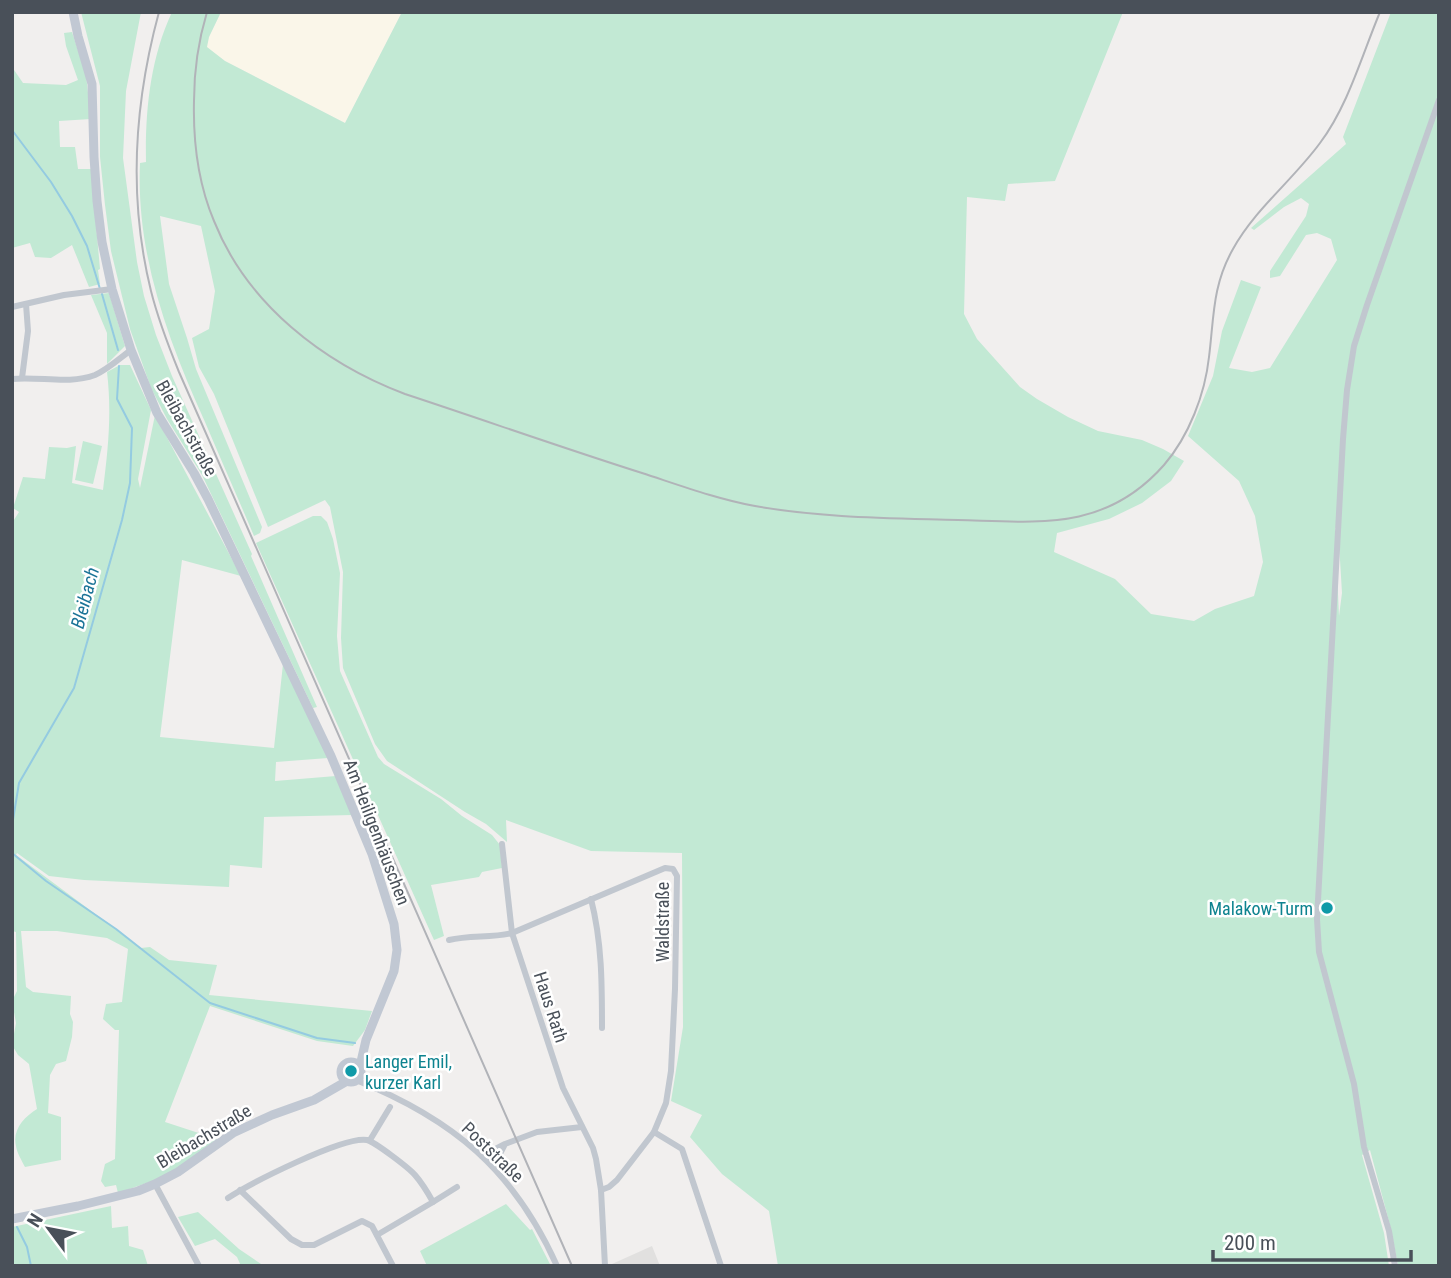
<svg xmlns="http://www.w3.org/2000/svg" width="1451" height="1278" font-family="'Roboto Condensed',sans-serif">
<rect width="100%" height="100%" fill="#f1efee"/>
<path fill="#faf6e9" d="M221,12H402L345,123L225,61L206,47L209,37Z"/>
<path fill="#e1e0df" d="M652,1246L660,1266H613L612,1264Z"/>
<g fill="#c2e9d4" fill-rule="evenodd">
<path d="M81,12H141L126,91L123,158L137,262L144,296L156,335L172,376L252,554L251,556L317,707L313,708L202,475L167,419L151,388L130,329L111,251L105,205L100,157V86Z"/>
<path d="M172,12H221L209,37L207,47L225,61L345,123L402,12H1123L1055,181L1008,184L1005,201L967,197L964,314L977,339L1020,387L1037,399L1068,417L1098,431L1142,440L1163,449L1184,461L1171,481L1142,503L1109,519L1057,533L1054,552L1115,579L1151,614L1194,621L1215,609L1254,596L1263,562L1255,516L1239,481L1188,436L1213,376L1222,331L1241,280L1261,287L1229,368L1252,372L1270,368L1337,260L1331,239L1317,233L1306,235L1280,276L1270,278V271L1306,216L1309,204L1301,198L1284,207L1254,230L1251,228L1346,144L1343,137L1391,12H1439V1266H1398L1391,1229L1370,1150L1362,1155L1384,1233L1389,1266H778L769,1211L722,1174L690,1137L702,1115L671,1101L683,1027L682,853L591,851L506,820L507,842L486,824L465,812L387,761L375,744L343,668L341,638L343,572L330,507L325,500L268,527L214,394L199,367L192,338L209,329L215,291L201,226L160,216L169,284L187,338L196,369L262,527L260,533L254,536C238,498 221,460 205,422C168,340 136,255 140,163L146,162C145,112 150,59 172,12ZM1338,527L1342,593L1339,616L1335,528Z"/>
<path d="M72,32L86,75L91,119L59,121L60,147H75L78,169H91L100,269L98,270L100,284L89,287L72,245L51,258L35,257L30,243L12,248V67L23,83L66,85L78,80L66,46L64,33Z"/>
<path d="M109,293L125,346L107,364V333L91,295Z"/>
<path d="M120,365H130L151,410L138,479L140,488L155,415L241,576L182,560L160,737L274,748L283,664L328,758L276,762L275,781L336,776L353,815L264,817L262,868L230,865L229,887L84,880L49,876L17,853L16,855L141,948L150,947L169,960L217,965L209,995L372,1011L365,1030L353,1046L317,1041L210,1006L165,1122L217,1139L180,1167L158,1179L118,1193L116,1185L105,1187L101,1181L105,1164L115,1159L119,1030H115L103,1019L106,1004L122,1002L128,949L107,938L57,931H21L26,987L33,992L71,996L70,1014L73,1022L72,1037L66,1061L56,1064L50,1075L48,1113L61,1117V1160L25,1167C22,1161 17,1153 16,1146C12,1130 24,1117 37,1109L29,1064L18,1055L12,1045L16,1023L12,1001L17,991L16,932L12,931V523L19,512L13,508L23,477L45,479L49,447L67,448L76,446L72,483L103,490C108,449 112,414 107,372Z"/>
<path d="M83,441L102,446L93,484L75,480Z"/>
<path d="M313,516H321L327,522L333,539L340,573L337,636L340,671L378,757L384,764L441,799L462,816L492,835L500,845L502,868L482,872L479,877L431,885L444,936L434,940L256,543Z"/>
<path d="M506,1204L530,1230L532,1229L551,1266H427L420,1251Z"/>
<path d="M111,1206L112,1228L128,1226L129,1246L143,1250L148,1266H12V1227Z"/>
<path d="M198,1212L239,1249L264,1266H241L237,1257L215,1239L195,1246L178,1217Z"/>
</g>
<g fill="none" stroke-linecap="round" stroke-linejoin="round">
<g stroke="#94cbe1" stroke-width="2">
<path d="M12,130L51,182L72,216L87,246L100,289"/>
<path d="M102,294L118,350"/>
<path d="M12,826L19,783L74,688L122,520L130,483L132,428L117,399L119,366"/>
<path d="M12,853L46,881L116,929L210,1003L317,1038L355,1043"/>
<path d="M12,1213L13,1214"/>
<path d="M17,1227L27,1247L31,1266"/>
</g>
<g stroke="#c1c7cf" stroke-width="6">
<path d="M12,307L64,295L112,289"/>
<path d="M22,378L28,331L26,304"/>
<path d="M12,379C40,376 68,385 95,375C107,370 120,358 131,350"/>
<path d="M502,844L512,933L563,1088L593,1148L596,1159L601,1190L605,1266"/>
<path d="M591,899C602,942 602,984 602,1028"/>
<path d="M449,940C470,935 491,938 512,933L665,868L673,869L677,876L675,989L671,1071L666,1103L654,1132L617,1180L609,1187L601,1190"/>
<path d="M361,1073L375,1086"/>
<path d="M356,1080C453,1119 514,1170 557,1266"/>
<path d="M654,1132L682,1149L721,1266"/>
<path d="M370,1140L390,1107"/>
<path d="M482,1156L505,1144L537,1132L582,1127"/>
<path d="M493,1167L504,1146"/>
<path d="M155,1184L199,1266"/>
<path d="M240,1190L291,1239L302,1245H314L362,1221L372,1226L393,1266"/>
<path d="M228,1198C251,1183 343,1136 367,1140C375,1142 409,1168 415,1175C422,1183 428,1193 433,1202L377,1235"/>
<path d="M433,1202L457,1187"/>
<path d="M1395,1266L1389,1231L1364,1147L1354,1084L1319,952L1317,919L1343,439L1347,390L1354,346L1367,305L1439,100"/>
</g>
<g stroke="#c1c8d3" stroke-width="9">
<path d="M73,12L78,36L92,84L94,157L97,201L102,242L112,289L131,350L157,413L194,473L208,499L331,756L372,854L394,924L397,950L394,971L366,1040L360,1066"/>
<circle cx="351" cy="1072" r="10"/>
<path d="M12,1219L78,1206L138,1191L155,1184L178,1172L233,1133L272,1115L314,1100L347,1081"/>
</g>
<g stroke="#b1b3b8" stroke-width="2">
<path d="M159,12C134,104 128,198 151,291C158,319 168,345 179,372L572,1266"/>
<path d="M207,12C198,42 194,71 194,101C193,142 198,183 214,221C247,304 323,363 405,394C484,420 563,448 642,473C679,485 717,499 755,506C822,518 890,518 958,520C1038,522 1105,532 1164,465C1189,436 1205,394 1209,357C1214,318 1212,286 1233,249C1255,209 1293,180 1320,143C1348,106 1362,55 1380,12"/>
</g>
</g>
<g fill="#0f9aa8" stroke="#fff" stroke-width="2.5">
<circle cx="1327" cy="908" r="7"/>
<circle cx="351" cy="1071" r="7"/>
</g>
<g text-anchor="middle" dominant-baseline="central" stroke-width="5" stroke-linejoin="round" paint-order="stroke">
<g font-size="18" fill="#495059" stroke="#fff">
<text transform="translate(187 428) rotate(61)">Bleibachstraße</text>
<text transform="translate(377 832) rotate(69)">Am Heiligenhäuschen</text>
<text transform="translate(662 922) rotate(-90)">Waldstraße</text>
<text transform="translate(551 1007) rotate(72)">Haus Rath</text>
<text transform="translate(204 1136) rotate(-31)">Bleibachstraße</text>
<text transform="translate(493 1152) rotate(44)">Poststraße</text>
</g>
<g font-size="18" fill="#0d838f" stroke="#fff" text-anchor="end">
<text x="1313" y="908">Malakow-Turm</text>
<text x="365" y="1061" text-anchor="start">Langer Emil,<tspan x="365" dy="21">kurzer Karl</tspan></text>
</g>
<g font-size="19" font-style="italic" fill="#1d7598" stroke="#fff">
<text transform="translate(85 598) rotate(-75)">Bleibach</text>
</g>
</g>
<rect width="1451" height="1278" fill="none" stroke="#495059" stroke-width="28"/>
<g transform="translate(49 1229) rotate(302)" stroke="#ffffff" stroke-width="5" paint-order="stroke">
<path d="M0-5L12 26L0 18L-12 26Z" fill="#495059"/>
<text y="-10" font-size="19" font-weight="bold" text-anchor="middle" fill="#495059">N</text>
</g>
<path d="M1213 1250v10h198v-10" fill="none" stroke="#495059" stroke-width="3.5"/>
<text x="1224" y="1250" font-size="21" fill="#495059" stroke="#ffffff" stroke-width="5" paint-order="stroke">200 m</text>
</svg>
